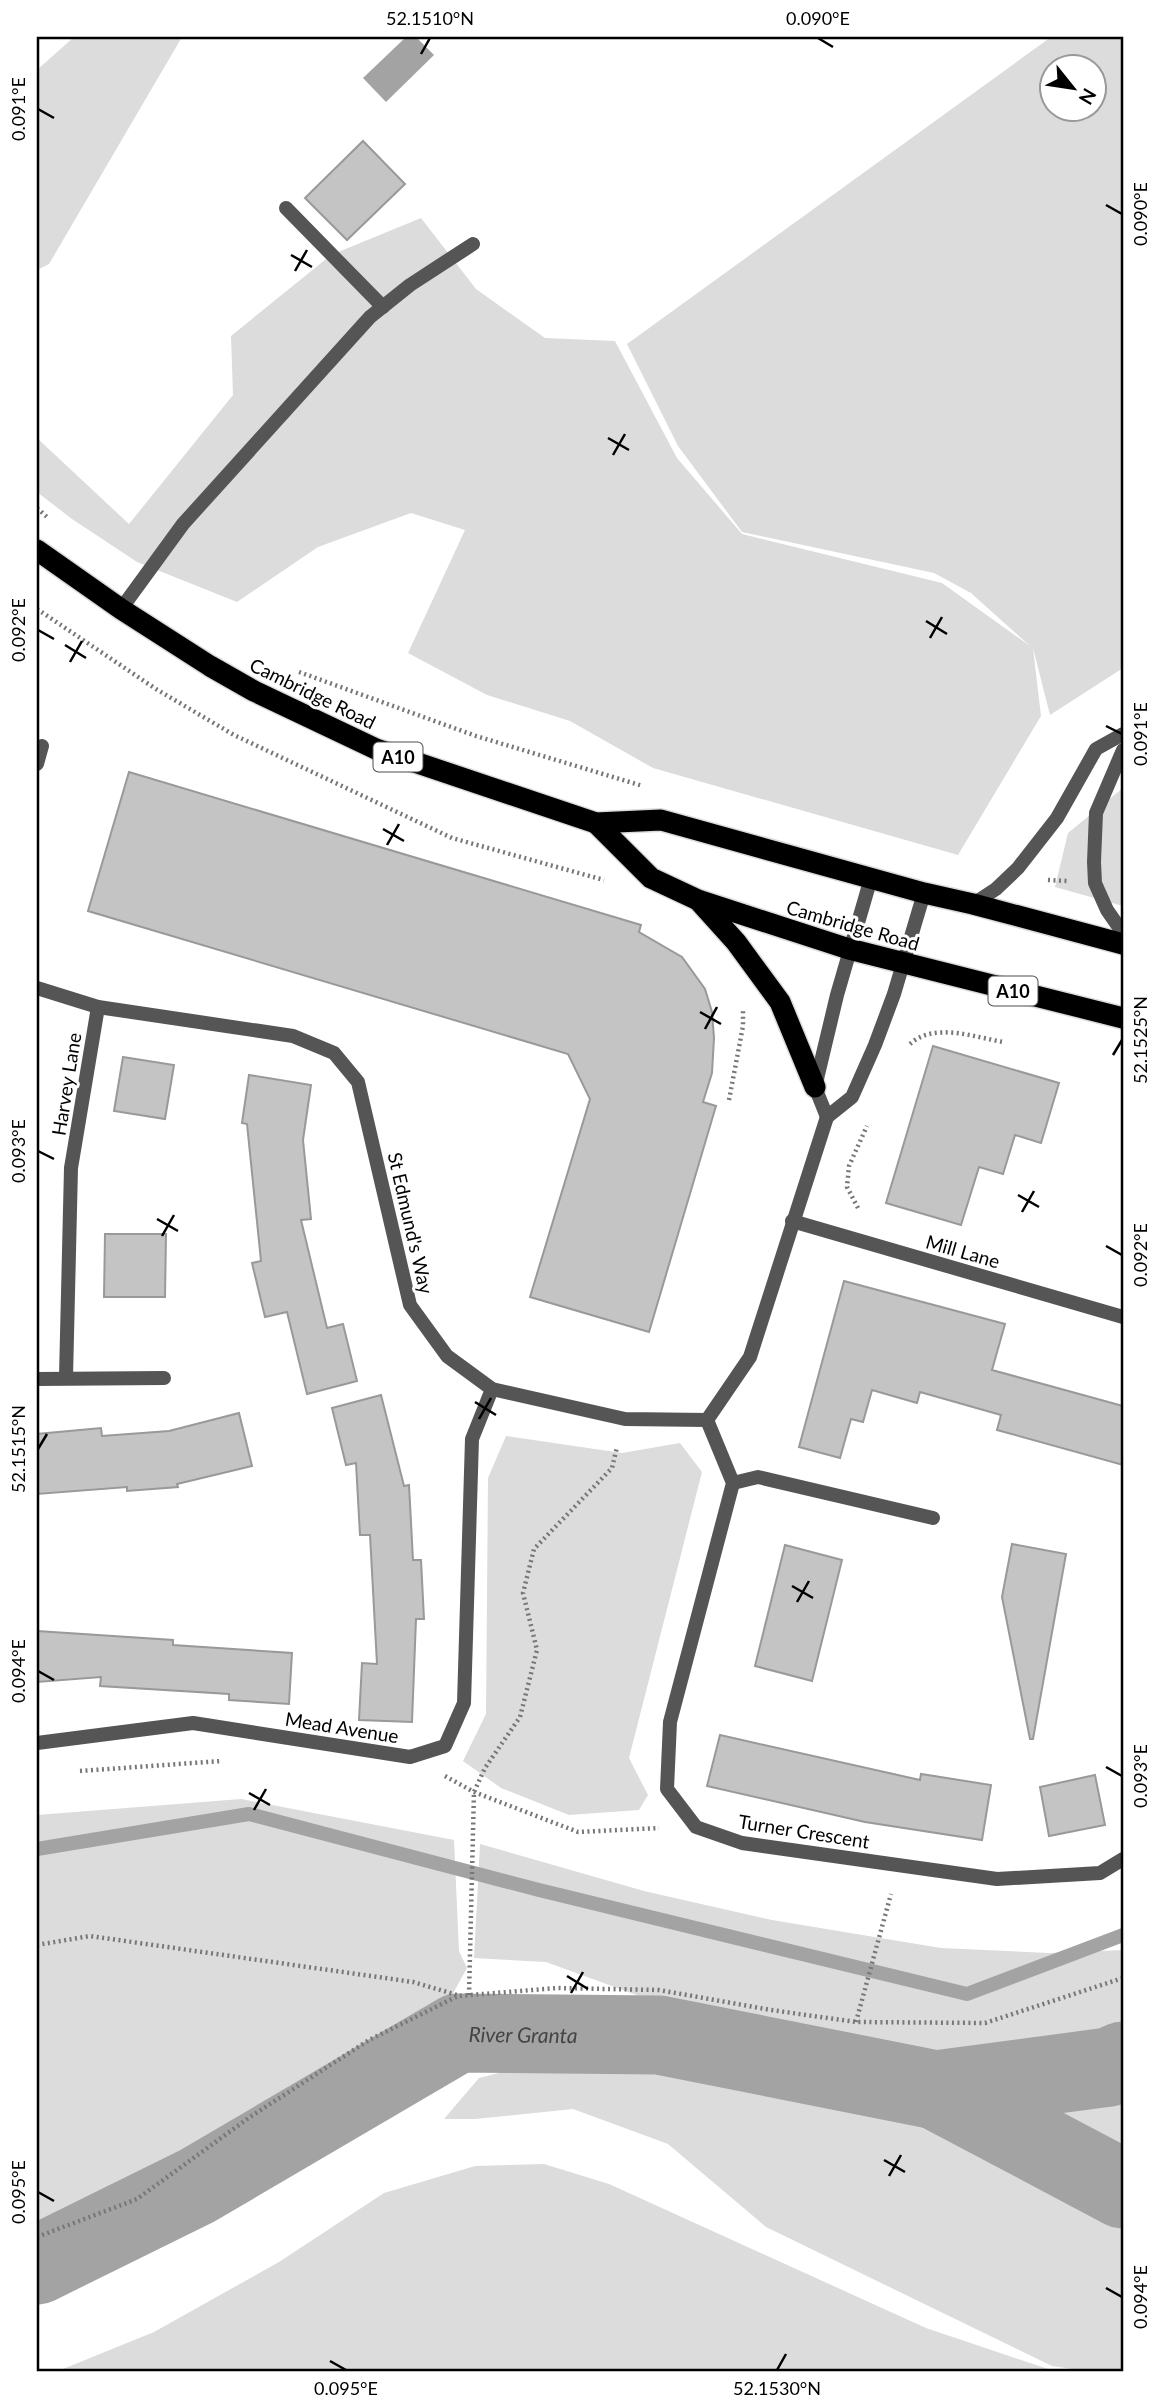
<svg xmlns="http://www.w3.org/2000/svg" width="1160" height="2408" font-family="Lato,sans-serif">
<rect width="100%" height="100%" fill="#fff"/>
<g fill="#dcdcdc" fill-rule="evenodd">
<path d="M74,37H182L49,264L37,270V70Z"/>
<path d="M1051,37H1123V668L1050,715L1033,648L1041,716L958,855L653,768L570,721L487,695L408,653L465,530L411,513L318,547L237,602L137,562L72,519L37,492V438L129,524L233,395L231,336L331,255L421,218L476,289L545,338L615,341L677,458L742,534L942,583L1030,646L971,593L934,573L742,532L678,446L627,344ZM1052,66H1094V108H1052Z"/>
<path d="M1123,788V906L1055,887L1068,833Z"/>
<path d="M506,1436L622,1453L680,1443L702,1472L629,1758L648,1795L639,1810L569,1815L501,1788L463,1761L486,1714L488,1478Z"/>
<path d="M241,1799L454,1840L459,1951L467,1968L429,2037L134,2208L37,2243V1815Z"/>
<path d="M480,1844L644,1891L772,1920L941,1948L1049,1953L1123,1950V2371H1086L1052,2366L766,2227L668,2144L573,2109L475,2119H444L479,2078L615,2044L664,2005L546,1962L474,1958Z"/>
<path d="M544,2164L609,2184L926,2328L1054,2371H58L154,2332L279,2262L384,2193L475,2166Z"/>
</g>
<path fill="#a3a3a3" d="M406,37H416L434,55L386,102L363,78Z"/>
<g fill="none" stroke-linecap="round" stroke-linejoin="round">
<path stroke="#a3a3a3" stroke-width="14" d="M37,1849L249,1814L539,1890L967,1994L1123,1935"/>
<g stroke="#a3a3a3" stroke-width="79">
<path d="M936,2090L1123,2189"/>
<path id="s1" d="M37,2265L197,2186L458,2033L659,2035L936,2090L1109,2067L1123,2061"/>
</g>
</g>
<g fill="#c4c4c4" stroke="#999" stroke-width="2">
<path d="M363,141L405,184L347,240L305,198Z"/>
<path d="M129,772L641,925L639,932L682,957L705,989L712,1012L714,1038L712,1073L703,1102L716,1106L649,1332L530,1297L590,1099L568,1054L88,911Z"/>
<path d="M933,1046L1059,1083L1041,1143L1015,1135L1003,1174L979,1167L961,1225L886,1203Z"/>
<path d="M123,1057L174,1065L165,1119L114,1111Z"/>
<path d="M249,1075L311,1085L303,1140L311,1219L301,1220L327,1328L343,1324L357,1381L307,1394L287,1312L265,1317L252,1263L261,1261L247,1124L242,1123Z"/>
<path d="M105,1234H166L165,1297H104Z"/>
<path d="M844,1281L1005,1324L992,1370L1123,1406V1465L997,1430L1001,1415L920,1392L917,1403L872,1390L863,1422L851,1419L840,1458L799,1447Z"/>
<path d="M381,1395L404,1486L409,1485L413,1560H421L424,1619H416L412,1722L359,1720L362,1663L377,1664L370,1535H360L356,1463L346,1465L332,1408Z"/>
<path d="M239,1413L252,1466L177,1484L178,1487L127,1491V1487L37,1494V1434L101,1428L102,1436L169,1431Z"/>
<path d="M1012,1544L1066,1554L1033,1739H1030L1002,1597Z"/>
<path d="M785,1545L842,1560L812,1681L755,1666Z"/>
<path d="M37,1631L173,1640V1645L292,1653L289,1704L229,1700V1694L100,1686L101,1677L37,1682Z"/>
<path d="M720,1735L920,1780L921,1774L991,1785L982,1840L865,1822L707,1786Z"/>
<path d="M1095,1775L1105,1825L1049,1836L1040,1787Z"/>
</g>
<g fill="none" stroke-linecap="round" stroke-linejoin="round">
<g stroke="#dbdbdb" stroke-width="24">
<g id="highway">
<path d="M37,550L121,609L210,666L254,691L376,749L596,823L661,820L924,893L973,904L1123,944"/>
<path d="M596,823L651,878L698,900L849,949L1123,1018"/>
<path d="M699,901L736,942L780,1002L815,1087"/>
</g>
</g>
<g stroke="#777" stroke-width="4.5" stroke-dasharray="2 3.5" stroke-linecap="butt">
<path d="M37,508L47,517"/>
<path d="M37,609L156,689L234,735L452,838L604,880"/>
<path d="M299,672L476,736L643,786"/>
<path d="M1048,880L1067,881"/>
<path d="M910,1044C934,1022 974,1037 1003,1042"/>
<path d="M729,1100L743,1026V1010"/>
<path d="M858,1208L847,1187L849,1166L867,1126"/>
<path d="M80,1771L221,1761"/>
<path d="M445,1776L474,1792L578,1832L659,1828"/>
<path d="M37,1945L90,1936L413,1982L457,1995"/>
<path d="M469,1995L474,1792L485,1768L520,1717L537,1650L523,1593L534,1549L612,1468L617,1447"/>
<path d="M856,2022L891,1894"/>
<path d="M37,2237L137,2199L250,2117L369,2040L458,1996L557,1988L659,1990L771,2010L856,2022L985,2023L1123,1978"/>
</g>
<g stroke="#555" stroke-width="14">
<path d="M286,208L383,307"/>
<path d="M121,609L183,524L370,317L410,285L473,244"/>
<path d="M1123,750L1096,813L1094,862L1095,883L1107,910L1123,933"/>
<path d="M37,764L42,746"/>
<path d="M973,904L996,889L1018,868L1057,818L1096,749L1123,734"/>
<path d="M733,1483L758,1477L933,1518"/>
</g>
<g stroke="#555" stroke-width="14">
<path d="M37,988L98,1007L293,1036L334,1053L358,1082L410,1305L447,1356L492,1389L625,1419L707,1420L750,1357L827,1117"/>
<path d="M827,1117L815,1087L837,995L871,878"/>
<path d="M827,1117L852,1097L875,1045L894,994L924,893"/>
<path d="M792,1221L1123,1317"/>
<path d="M66,1377L71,1168L98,1007"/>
<path d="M37,1379L164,1378"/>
<path d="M707,1420L733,1483L670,1722L667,1789L696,1827L742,1843L997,1879L1100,1873L1123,1859"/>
<path d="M37,1743L193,1723L410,1757L445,1746L464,1703L472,1439L492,1389"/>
</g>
<use href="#highway" stroke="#000" stroke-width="21"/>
</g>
<path fill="none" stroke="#000" stroke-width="2.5" d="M818,38L833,47M421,54L430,38M38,109L54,118M1106,205L1122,214M291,255L312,267M295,271L307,250M608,438L629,450M613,455L625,434M926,621L947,634M38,630L54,639M930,638L942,617M65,645L86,658M70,662L82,641M1106,726L1122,734M383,829L404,841M387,845L399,824M700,1012L721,1024M705,1029L717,1007M1113,1055L1122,1040M38,1151L54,1159M1018,1195L1039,1207M1022,1212L1034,1191M157,1219L178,1231M162,1236L174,1215M1106,1246L1122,1255M475,1402L496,1415M479,1419L491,1398M38,1449L47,1434M792,1586L813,1598M797,1602L809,1581M38,1671L54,1680M1106,1767L1122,1776M249,1793L270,1805M254,1810L266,1789M567,1976L588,1989M571,1993L583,1972M884,2160L905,2172M889,2176L901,2155M38,2192L54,2201M1106,2288L1122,2297M330,2361L346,2370M777,2370L786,2354"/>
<g text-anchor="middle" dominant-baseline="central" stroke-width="6" stroke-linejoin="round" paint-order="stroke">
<g fill="#fff" stroke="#4c4c4c" stroke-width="2">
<rect x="373.5" y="742.5" width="49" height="29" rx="5"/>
<rect x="988.5" y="976.5" width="49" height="29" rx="5"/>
</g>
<g font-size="18" font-weight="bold" fill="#000">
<text x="398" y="757">A10</text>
<text x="1013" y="991">A10</text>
</g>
<g font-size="19" fill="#000" stroke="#fff">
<text transform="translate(313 693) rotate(26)">Cambridge Road</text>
<text transform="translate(853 925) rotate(16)">Cambridge Road</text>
<text transform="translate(66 1084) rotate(-81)">Harvey Lane</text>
<text transform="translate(411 1223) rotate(77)">St Edmund's Way</text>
<text transform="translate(963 1251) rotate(16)">Mill Lane</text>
<text transform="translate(342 1727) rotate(9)">Mead Avenue</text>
<text transform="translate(804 1831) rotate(9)">Turner Crescent</text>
</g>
<g font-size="21" font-style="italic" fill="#444" stroke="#fff">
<text stroke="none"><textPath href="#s1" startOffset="546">River Granta</textPath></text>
</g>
</g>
<rect width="1160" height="2408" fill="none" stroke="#ffffff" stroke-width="77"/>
<g transform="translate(1073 88) rotate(120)"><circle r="33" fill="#ffffff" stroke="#999999" stroke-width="2"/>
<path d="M0-5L12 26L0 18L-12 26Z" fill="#000000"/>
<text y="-10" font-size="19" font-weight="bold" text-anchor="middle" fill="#000000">N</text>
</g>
<rect x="38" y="38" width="1084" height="2332" fill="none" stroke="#000" stroke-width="2.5"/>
<g font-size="18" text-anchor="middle" fill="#000">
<text x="430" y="25">52.1510°N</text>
<text x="818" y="25">0.090°E</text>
<text transform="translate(19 109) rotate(-90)" y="6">0.091°E</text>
<text transform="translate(1141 214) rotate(-90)" y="6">0.090°E</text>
<text transform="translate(19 630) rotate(-90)" y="6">0.092°E</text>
<text transform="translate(1141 734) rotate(-90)" y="6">0.091°E</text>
<text transform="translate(1141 1040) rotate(-90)" y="6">52.1525°N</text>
<text transform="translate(19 1151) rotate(-90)" y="6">0.093°E</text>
<text transform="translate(1141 1255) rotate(-90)" y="6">0.092°E</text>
<text transform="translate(19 1449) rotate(-90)" y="6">52.1515°N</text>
<text transform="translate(19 1671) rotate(-90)" y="6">0.094°E</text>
<text transform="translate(1141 1776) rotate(-90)" y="6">0.093°E</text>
<text transform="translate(19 2192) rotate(-90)" y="6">0.095°E</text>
<text transform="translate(1141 2297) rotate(-90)" y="6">0.094°E</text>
<text x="346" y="2395">0.095°E</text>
<text x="777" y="2395">52.1530°N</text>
</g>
</svg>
